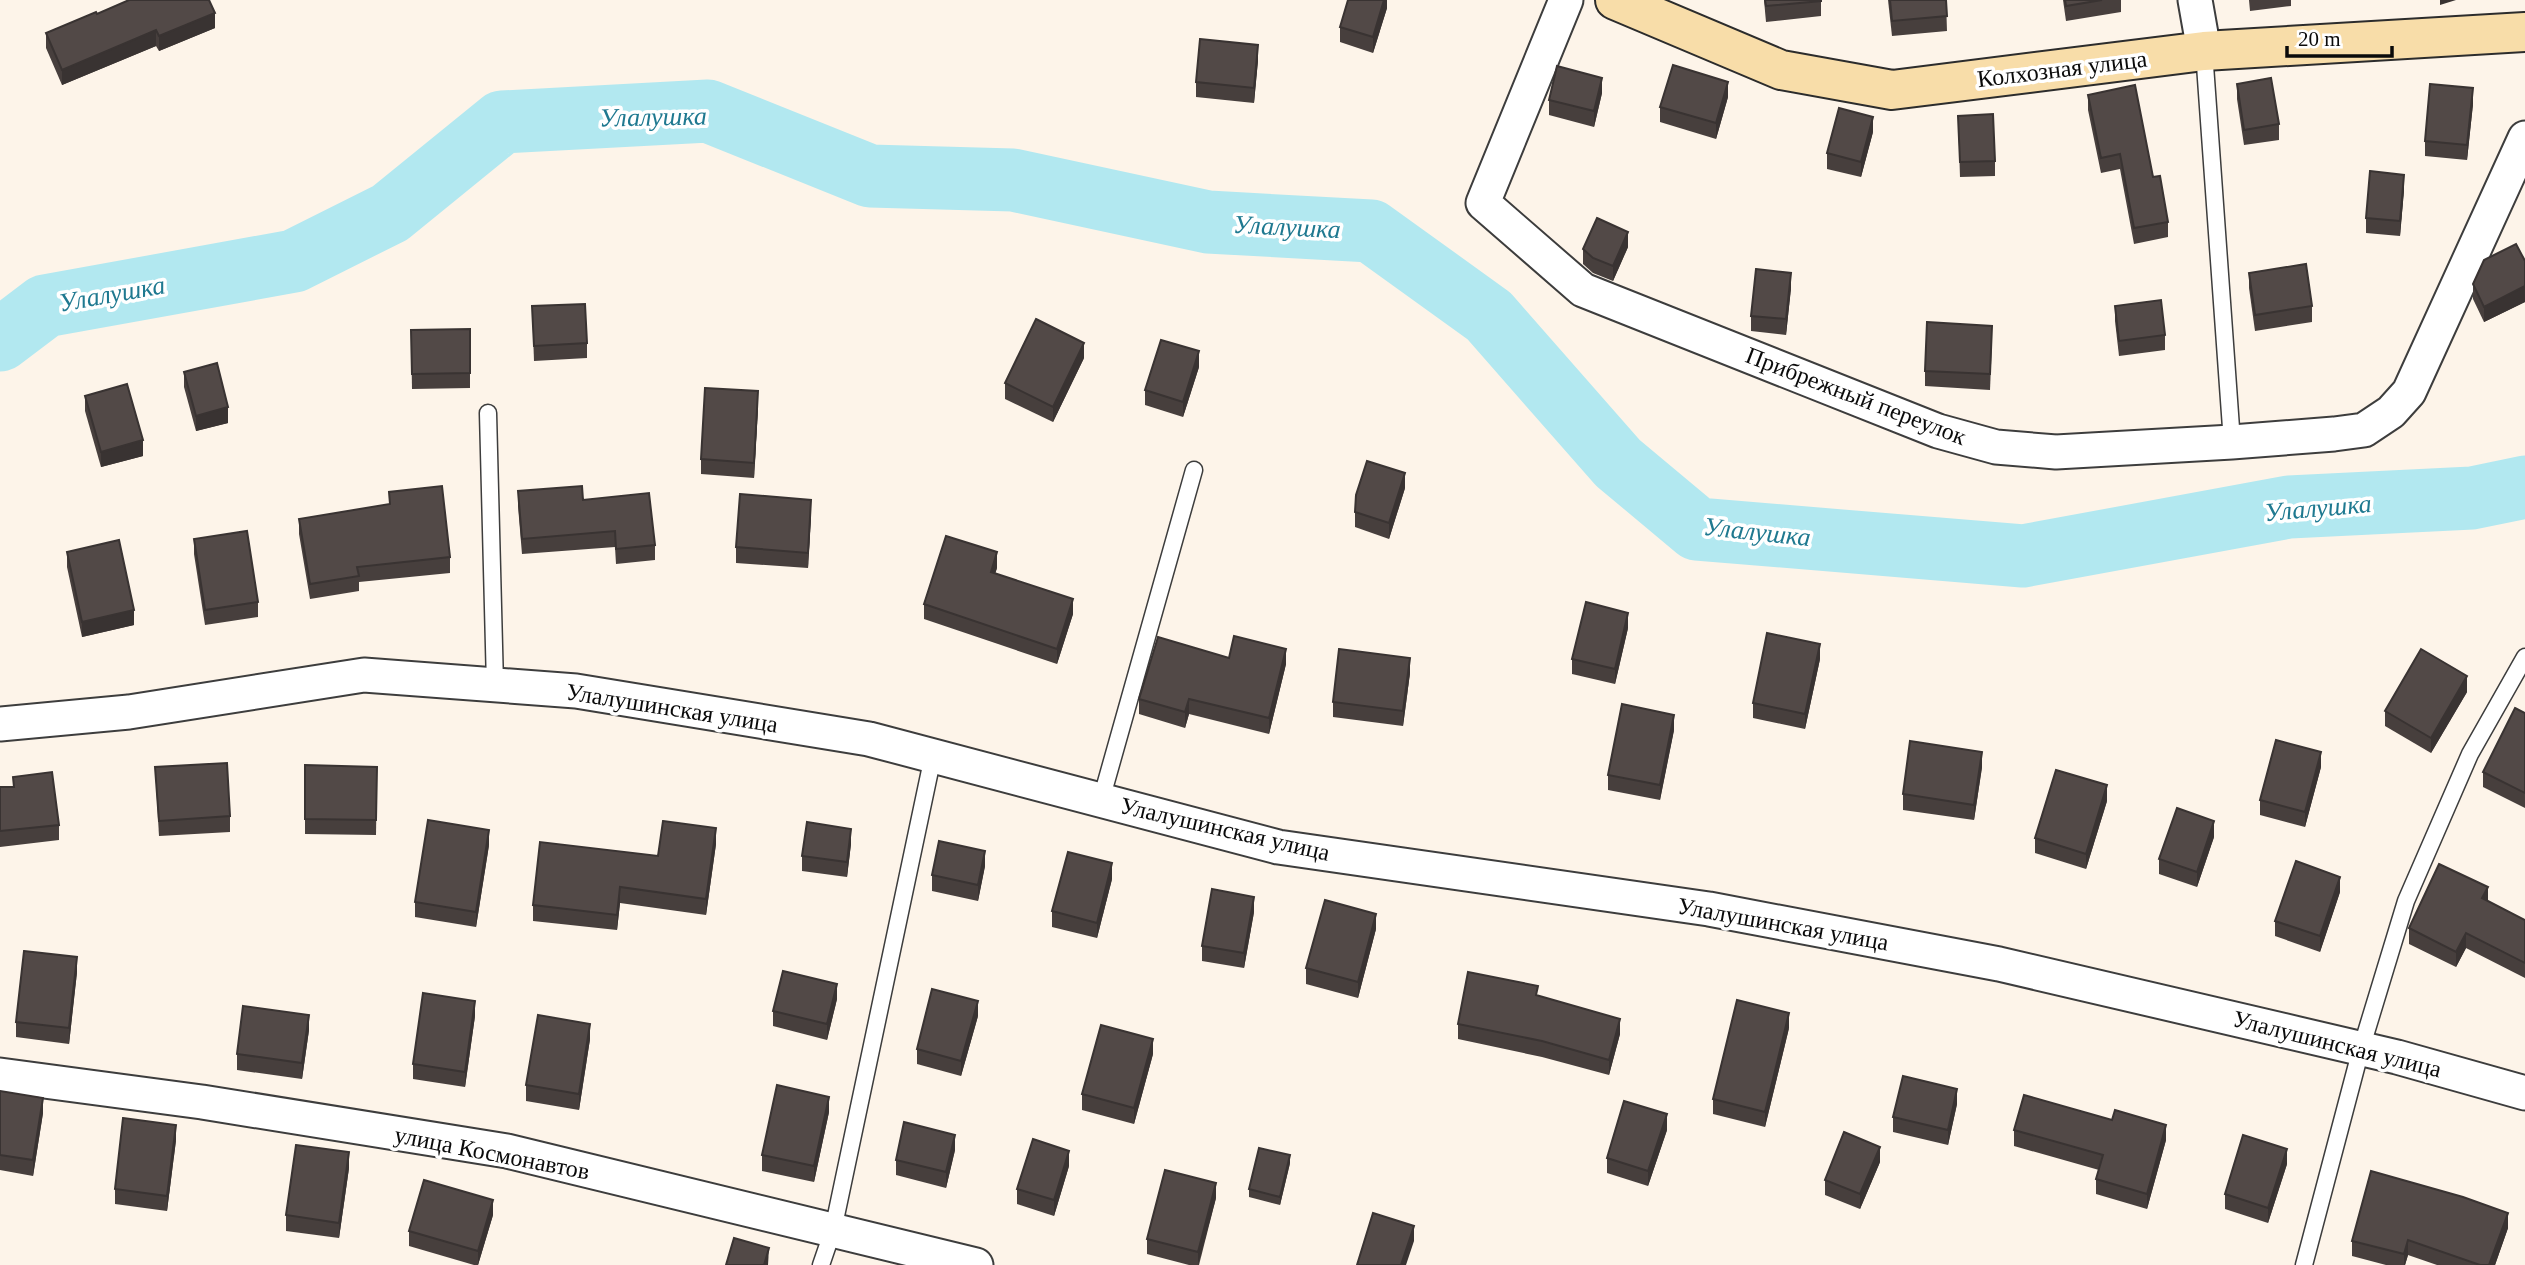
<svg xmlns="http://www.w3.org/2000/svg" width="2525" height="1265" font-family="Georgia,serif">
<rect width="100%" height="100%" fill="#fdf4e9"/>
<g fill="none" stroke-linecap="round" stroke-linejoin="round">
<path stroke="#b2e8f0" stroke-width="63" d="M0,340L45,306L294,261L390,213L502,122L708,111L870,176L1013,180L1208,222L1371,231L1489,316L1618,463L1697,529L2023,556L2289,507L2472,498L2525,487"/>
<g stroke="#3d3d3d" stroke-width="19">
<g id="lane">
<path d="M2204,51L2232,442"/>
<path d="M488,413L495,685"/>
<path d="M1101,800L1194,470"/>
<path d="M821,1265L833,1230L933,756"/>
<path d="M2304,1265L2361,1049L2406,901L2470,754L2525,657"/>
</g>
</g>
<g stroke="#3d3d3d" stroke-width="37">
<g id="street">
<path d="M1566,0L1483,203L1583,290L1938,431L1996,447L2056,452L2232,442L2334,434L2364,430L2391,412L2409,392L2525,138"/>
<path d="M2195,0L2204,51"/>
<path d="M0,724L129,712L364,675L576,691L869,739L1278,847L1709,909L1999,964L2397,1057L2525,1093"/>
<path d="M0,1075L202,1102L507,1151L976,1265"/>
</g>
</g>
<g stroke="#2c2c2c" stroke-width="42">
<path id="secondary" d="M1615,0L1781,70L1892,90L2204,51L2525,32"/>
</g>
<use href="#lane" stroke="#fff" stroke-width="16"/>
<use href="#street" stroke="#fff" stroke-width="33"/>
<use href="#secondary" stroke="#f8dda9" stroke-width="38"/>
</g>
<g fill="#473f3d">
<path d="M1387,0V8L1373,53L1340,42V27Z"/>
<path d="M1764,0H1821V16L1766,22Z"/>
<path d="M1888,0H1946L1947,31L1892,36Z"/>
<path d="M2063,0H2121V12L2066,21Z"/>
<path d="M2249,0H2291V6L2250,11Z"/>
<path d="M215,28L159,51L156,46L62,85L46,48V33Z"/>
<path d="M1258,60L1254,103L1196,97V82Z"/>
<path d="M2237,84L2279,124V140L2244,145L2237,99Z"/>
<path d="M1602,93L1594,127L1549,115V100Z"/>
<path d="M2088,95L2153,177L2168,222V237L2134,244L2120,169L2101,173L2088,110Z"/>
<path d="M1728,97L1716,139L1660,122V107Z"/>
<path d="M2473,104L2467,160L2425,156V141Z"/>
<path d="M1958,116L1995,161V176L1960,177Z"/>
<path d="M1873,132L1861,177L1827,169V153Z"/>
<path d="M2404,190L2400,236L2366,233V218Z"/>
<path d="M1628,247L1613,281L1593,273L1583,264V249Z"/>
<path d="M2525,261V302L2484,322L2473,299V284Z"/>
<path d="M2249,273L2312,306V322L2255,331L2249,288Z"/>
<path d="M1791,288L1786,335L1751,331V316Z"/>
<path d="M532,306L587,343V358L534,361Z"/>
<path d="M2115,306L2165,335V350L2119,356L2115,321Z"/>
<path d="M470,329V388L412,389L411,330Z"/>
<path d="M1992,341L1990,390L1925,386V371Z"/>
<path d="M1084,358L1053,422L1005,399V383Z"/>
<path d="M1199,367L1183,417L1145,405V390Z"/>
<path d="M184,372L228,423L196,431L184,387Z"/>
<path d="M85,396L143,456L101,467L85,411Z"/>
<path d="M758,407L754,478L701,474V459Z"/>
<path d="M1405,488L1389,539L1355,527V512Z"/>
<path d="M518,491L583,500L655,545V560L616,564L615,547L522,554L518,506Z"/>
<path d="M389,492L450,557V573L359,582V591L310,599L299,534V519L389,504Z"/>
<path d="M811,515L808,568L736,563V547Z"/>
<path d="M194,539L258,602V617L205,625L194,554Z"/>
<path d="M67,552L134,625L82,637L67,567Z"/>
<path d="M997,568L995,573L1073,614L1057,664L924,619V604Z"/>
<path d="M1628,628L1615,684L1572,674V659Z"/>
<path d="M1229,658L1286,664L1269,734L1189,714L1185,728L1139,714V699Z"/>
<path d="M1820,659L1805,729L1753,718V703Z"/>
<path d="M1410,673L1403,726L1333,717V702Z"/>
<path d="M2467,692L2431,753L2385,726V711Z"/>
<path d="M2525,713V808L2483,787V772Z"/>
<path d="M1674,730L1660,800L1608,790V775Z"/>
<path d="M305,765L377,767L376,835L305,834Z"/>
<path d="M155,767L230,816V832L159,836Z"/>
<path d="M1982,767L1974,820L1903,810V794Z"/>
<path d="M2321,767L2305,827L2260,815V800Z"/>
<path d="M13,777L59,825V840L0,847V787H13Z"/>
<path d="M2107,801L2086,869L2035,853V838Z"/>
<path d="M2214,837L2197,887L2159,874V859Z"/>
<path d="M716,844L706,915L620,903L617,930L533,921V905L658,856Z"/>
<path d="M851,844L847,877L802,871V856Z"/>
<path d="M489,845L476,927L415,917V902Z"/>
<path d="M985,866L978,901L932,891V875Z"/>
<path d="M1112,879L1097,938L1052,927V911Z"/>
<path d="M2340,892L2320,952L2275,936V921Z"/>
<path d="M2488,901L2525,920V978L2466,948L2456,967L2409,944V928Z"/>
<path d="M1254,912L1244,968L1202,961V946Z"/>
<path d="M1376,929L1358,998L1306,984V968Z"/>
<path d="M77,972L69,1044L16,1037V1022Z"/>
<path d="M1538,996L1620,1034L1609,1075L1542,1057L1458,1039V1024Z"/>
<path d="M837,999L827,1040L773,1026V1011Z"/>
<path d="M475,1016L465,1087L413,1079V1064Z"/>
<path d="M978,1016L961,1076L917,1064V1049Z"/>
<path d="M1789,1028L1765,1127L1713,1114V1099Z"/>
<path d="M309,1030L302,1079L237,1070V1054Z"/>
<path d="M590,1039L579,1110L526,1101V1085Z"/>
<path d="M1153,1054L1134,1124L1082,1110V1094Z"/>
<path d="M0,1091L43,1113L33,1176L0,1170Z"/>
<path d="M1957,1104L1948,1145L1893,1132V1117Z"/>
<path d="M829,1112L814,1182L762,1171V1155Z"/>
<path d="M1667,1130L1648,1186L1607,1173V1158Z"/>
<path d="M2014,1130L2166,1140L2147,1209L2096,1194V1179L2099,1170L2014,1146Z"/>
<path d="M176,1140L167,1211L115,1204V1189Z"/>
<path d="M955,1150L946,1188L896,1175V1160Z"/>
<path d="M1880,1162L1860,1209L1825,1195V1180Z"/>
<path d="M1290,1163L1280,1205L1249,1197V1189Z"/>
<path d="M2287,1164L2268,1223L2225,1209V1194Z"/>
<path d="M1069,1166L1054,1216L1017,1204V1189Z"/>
<path d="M349,1168L339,1238L286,1231V1215Z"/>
<path d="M1216,1198L1199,1265H1189L1147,1254V1239Z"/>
<path d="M493,1215L478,1265H474L409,1246V1231Z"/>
<path d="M2508,1228L2495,1265H2437L2408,1255L2405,1265H2386L2352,1256V1241Z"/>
</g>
<g fill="#393332">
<path d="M1384,0H1387V8L1373,53V37Z"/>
<path d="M2440,0H2456L2440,5Z"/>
<path d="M215,13V28L159,51V36Z"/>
<path d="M156,30V46L62,85V70Z"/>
<path d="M1258,45V60L1254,103V88Z"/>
<path d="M1602,78V93L1594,127V111Z"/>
<path d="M1728,82V97L1716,139V123Z"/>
<path d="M2473,88V104L2467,160V145Z"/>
<path d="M1873,117V132L1861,177V162Z"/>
<path d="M2404,175V190L2400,236V221Z"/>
<path d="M1628,232V247L1613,281V266Z"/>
<path d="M1791,273V288L1786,335V319Z"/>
<path d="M2525,286V302L2484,322V307Z"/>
<path d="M1084,343V358L1053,422V407Z"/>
<path d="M1199,351V367L1183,417V402Z"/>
<path d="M758,391V407L754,478V463Z"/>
<path d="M228,407V423L196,431V416Z"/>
<path d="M143,440V456L101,467V452Z"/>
<path d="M1405,473V488L1389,539V523Z"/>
<path d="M811,500V515L808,568V553Z"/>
<path d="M997,552V568L991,587V572Z"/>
<path d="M1073,599V614L1057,664V649Z"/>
<path d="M134,610V625L82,637V622Z"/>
<path d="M1628,613V628L1615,684V669Z"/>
<path d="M1820,644V659L1805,729V714Z"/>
<path d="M1286,649V664L1269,734V718Z"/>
<path d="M1410,658V673L1403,726V711Z"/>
<path d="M2467,676V692L2431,753V738Z"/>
<path d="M1189,699V714L1185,728V712Z"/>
<path d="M1674,715V730L1660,800V785Z"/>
<path d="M1982,752V767L1974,820V805Z"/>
<path d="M2321,752V767L2305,827V812Z"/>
<path d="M2107,785V801L2086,869V854Z"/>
<path d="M2214,821V837L2197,887V872Z"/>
<path d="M716,828V844L706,915V899Z"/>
<path d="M851,829V844L847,877V862Z"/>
<path d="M489,830V845L476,927V912Z"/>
<path d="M985,851V866L978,901V885Z"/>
<path d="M1112,863V879L1097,938V923Z"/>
<path d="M2340,877V892L2320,952V936Z"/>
<path d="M620,887V903L617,930V915Z"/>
<path d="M2488,887V903L2482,898Z"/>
<path d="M1254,897V912L1244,968V953Z"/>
<path d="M1376,914V929L1358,998V982Z"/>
<path d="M2466,933V948L2456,967V952Z"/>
<path d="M77,957V972L69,1044V1028Z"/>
<path d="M837,984V999L827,1040V1024Z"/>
<path d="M475,1001V1016L465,1087V1072Z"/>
<path d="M978,1001V1016L961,1076V1061Z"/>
<path d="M1789,1013V1028L1765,1127V1112Z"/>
<path d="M309,1015V1030L302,1079V1063Z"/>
<path d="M1620,1019V1034L1609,1075V1060Z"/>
<path d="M590,1024V1039L579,1110V1094Z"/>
<path d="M1153,1039V1054L1134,1124V1108Z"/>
<path d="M1957,1089V1104L1948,1145V1130Z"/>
<path d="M829,1097V1112L814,1182V1166Z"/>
<path d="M43,1098V1113L33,1176V1160Z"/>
<path d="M1667,1114V1130L1648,1186V1171Z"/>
<path d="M176,1125V1140L167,1211V1196Z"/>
<path d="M2166,1125V1140L2147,1209V1194Z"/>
<path d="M955,1135V1150L946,1188V1172Z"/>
<path d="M1880,1147V1162L1860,1209V1194Z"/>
<path d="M2287,1149V1164L2268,1223V1208Z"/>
<path d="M1069,1151V1166L1054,1216V1200Z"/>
<path d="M349,1152V1168L339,1238V1223Z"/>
<path d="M1290,1155V1163L1280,1205V1197Z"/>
<path d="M1216,1183V1198L1198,1265V1252Z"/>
<path d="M493,1200V1215L478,1265V1251Z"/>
<path d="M2508,1213V1228L2495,1265H2489Z"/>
<path d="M1414,1226V1241L1406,1265H1401Z"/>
<path d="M2408,1240V1255L2405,1265H2404V1254Z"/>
<path d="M769,1248L768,1265H764Z"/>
</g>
<g fill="#524947" stroke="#393332" stroke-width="2">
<path d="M129,0H209L215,13L159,36L156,30L62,70L46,33L96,12L97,14Z"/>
<path d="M1348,0H1384L1373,37L1340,27Z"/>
<path d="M1765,0H1821V1L1766,6Z"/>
<path d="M1890,0H1946L1947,16L1892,21Z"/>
<path d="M2065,0H2102L2066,6Z"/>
<path d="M1200,39L1258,45L1254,88L1196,82Z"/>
<path d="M1673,65L1728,82L1716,123L1660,107Z"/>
<path d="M1557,66L1602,78L1594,111L1549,100Z"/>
<path d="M2271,78L2279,124L2244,130L2237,84Z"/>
<path d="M2430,84L2473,88L2467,145L2425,141Z"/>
<path d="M2135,85L2153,177L2160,176L2168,222L2134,228L2120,154L2101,158L2088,95Z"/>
<path d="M1839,108L1873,117L1861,162L1827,153Z"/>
<path d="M1993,114L1995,161L1960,162L1958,116Z"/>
<path d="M2370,171L2404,175L2400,221L2366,218Z"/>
<path d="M1597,218L1628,232L1613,266L1593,258L1583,249Z"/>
<path d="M2516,244L2525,261V286L2484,307L2473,284L2484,260Z"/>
<path d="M2306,264L2312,306L2255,315L2249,273Z"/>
<path d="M1756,269L1791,273L1786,319L1751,316Z"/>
<path d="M2161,300L2165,335L2119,341L2115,306Z"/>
<path d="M585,304L587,343L534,346L532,306Z"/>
<path d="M1036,319L1084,343L1053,407L1005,383Z"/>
<path d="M1927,322L1992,326L1990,374L1925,371Z"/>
<path d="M470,329V373L412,374L411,330Z"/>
<path d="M1161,340L1199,351L1183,402L1145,390Z"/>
<path d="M217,363L228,407L196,416L184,372Z"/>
<path d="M127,384L143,440L101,452L85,396Z"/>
<path d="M705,388L758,391L754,463L701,459Z"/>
<path d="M1367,461L1405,473L1389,523L1355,512L1356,495Z"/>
<path d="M442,486L450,557L357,567L359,576L310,584L299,519L390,504L389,492Z"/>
<path d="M582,486L583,500L649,493L655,545L616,549L615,531L522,539L518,491Z"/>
<path d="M740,494L811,500L808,553L736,547Z"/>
<path d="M247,531L258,602L205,610L194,539Z"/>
<path d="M946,536L997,552L991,572L1073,599L1057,649L924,604Z"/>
<path d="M119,540L134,610L82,622L67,552Z"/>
<path d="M1586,602L1628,613L1615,669L1572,659Z"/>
<path d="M1767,633L1820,644L1805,714L1753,703Z"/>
<path d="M1234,636L1286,649L1269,718L1189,699L1185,712L1139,699L1158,637L1229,658Z"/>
<path d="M1339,649L1410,658L1403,711L1333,702Z"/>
<path d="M2421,649L2467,676L2431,738L2385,711Z"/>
<path d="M1622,704L1674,715L1660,785L1608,775Z"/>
<path d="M2515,708L2525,713V793L2483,772Z"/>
<path d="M2276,740L2321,752L2305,812L2260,800Z"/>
<path d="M1910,741L1982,752L1974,805L1903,794Z"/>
<path d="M227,763L230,816L159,821L155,767Z"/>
<path d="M305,765L377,767L376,820L305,819Z"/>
<path d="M2056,770L2107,785L2086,854L2035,838Z"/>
<path d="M52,772L59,825L0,831V787H14L13,777Z"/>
<path d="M2177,808L2214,821L2197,872L2159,859Z"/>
<path d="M428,820L489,830L476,912L415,902Z"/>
<path d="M663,821L716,828L706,899L620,887L617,915L533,905L540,842L658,856Z"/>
<path d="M807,822L851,829L847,862L802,856Z"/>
<path d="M939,841L985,851L978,885L932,875Z"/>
<path d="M1068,852L1112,863L1097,923L1052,911Z"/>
<path d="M2296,861L2340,877L2320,936L2275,921Z"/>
<path d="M2439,864L2488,887L2482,898L2525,920V963L2466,933L2456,952L2409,928Z"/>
<path d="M1212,889L1254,897L1244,953L1202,946Z"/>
<path d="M1325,900L1376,914L1358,982L1306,968Z"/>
<path d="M24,951L77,957L69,1028L16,1022Z"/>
<path d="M783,971L837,984L827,1024L773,1011Z"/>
<path d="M1468,972L1538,986L1536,995L1620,1019L1609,1060L1542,1041L1458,1024Z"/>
<path d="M932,989L978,1001L961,1061L917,1049Z"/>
<path d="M423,993L475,1001L465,1072L413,1064Z"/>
<path d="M1737,1000L1789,1013L1765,1112L1713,1099Z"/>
<path d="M243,1006L309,1015L302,1063L237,1054Z"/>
<path d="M538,1015L590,1024L579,1094L526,1085Z"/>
<path d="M1101,1025L1153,1039L1134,1108L1082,1094Z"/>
<path d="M1903,1076L1957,1089L1948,1130L1893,1117Z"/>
<path d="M777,1085L829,1097L814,1166L762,1155Z"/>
<path d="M0,1091L43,1098L33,1160L0,1155Z"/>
<path d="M2024,1095L2112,1120L2115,1110L2166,1125L2147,1194L2096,1179L2103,1155L2014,1130Z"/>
<path d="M1624,1101L1667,1114L1648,1171L1607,1158Z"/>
<path d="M123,1118L176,1125L167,1196L115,1189Z"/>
<path d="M904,1122L955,1135L946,1172L896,1160Z"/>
<path d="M1844,1132L1880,1147L1860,1194L1825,1180Z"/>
<path d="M2243,1135L2287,1149L2268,1208L2225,1194Z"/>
<path d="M1033,1139L1069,1151L1054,1200L1017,1189Z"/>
<path d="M296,1145L349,1152L339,1223L286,1215Z"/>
<path d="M1259,1148L1290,1155L1280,1197L1249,1189Z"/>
<path d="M1165,1170L1216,1183L1198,1252L1147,1239Z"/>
<path d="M2371,1171L2463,1197L2508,1213L2489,1265H2480L2408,1240L2404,1254L2352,1241Z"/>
<path d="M424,1180L493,1200L478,1251L409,1231Z"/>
<path d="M1373,1213L1414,1226L1401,1265H1357Z"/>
<path d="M734,1238L769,1248L764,1265H726Z"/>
</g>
<g text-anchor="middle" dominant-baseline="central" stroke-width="7" stroke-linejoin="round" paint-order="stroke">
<g font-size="24" fill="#0a0a0a" stroke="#fff">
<text transform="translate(2062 69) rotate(-7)">Колхозная улица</text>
<text transform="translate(1856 396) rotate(21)">Прибрежный переулок</text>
<text transform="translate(672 708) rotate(9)">Улалушинская улица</text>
<text transform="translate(1225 829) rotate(13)">Улалушинская улица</text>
<text transform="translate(1783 924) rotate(10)">Улалушинская улица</text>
<text transform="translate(2337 1044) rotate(14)">Улалушинская улица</text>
<text transform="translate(492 1153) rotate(11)">улица Космонавтов</text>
</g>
<g font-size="26" font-style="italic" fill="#1f7990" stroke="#fff">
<text transform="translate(653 117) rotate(-1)">Улалушка</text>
<text transform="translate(1287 227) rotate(3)">Улалушка</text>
<text transform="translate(112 294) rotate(-10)">Улалушка</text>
<text transform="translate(2318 508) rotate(-5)">Улалушка</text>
<text transform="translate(1757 532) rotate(6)">Улалушка</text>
</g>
</g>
<path d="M2287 46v10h105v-10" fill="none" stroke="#0a0a0a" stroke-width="3.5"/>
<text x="2298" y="46" font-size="21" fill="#0a0a0a" stroke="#ffffff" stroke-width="5" paint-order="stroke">20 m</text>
</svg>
